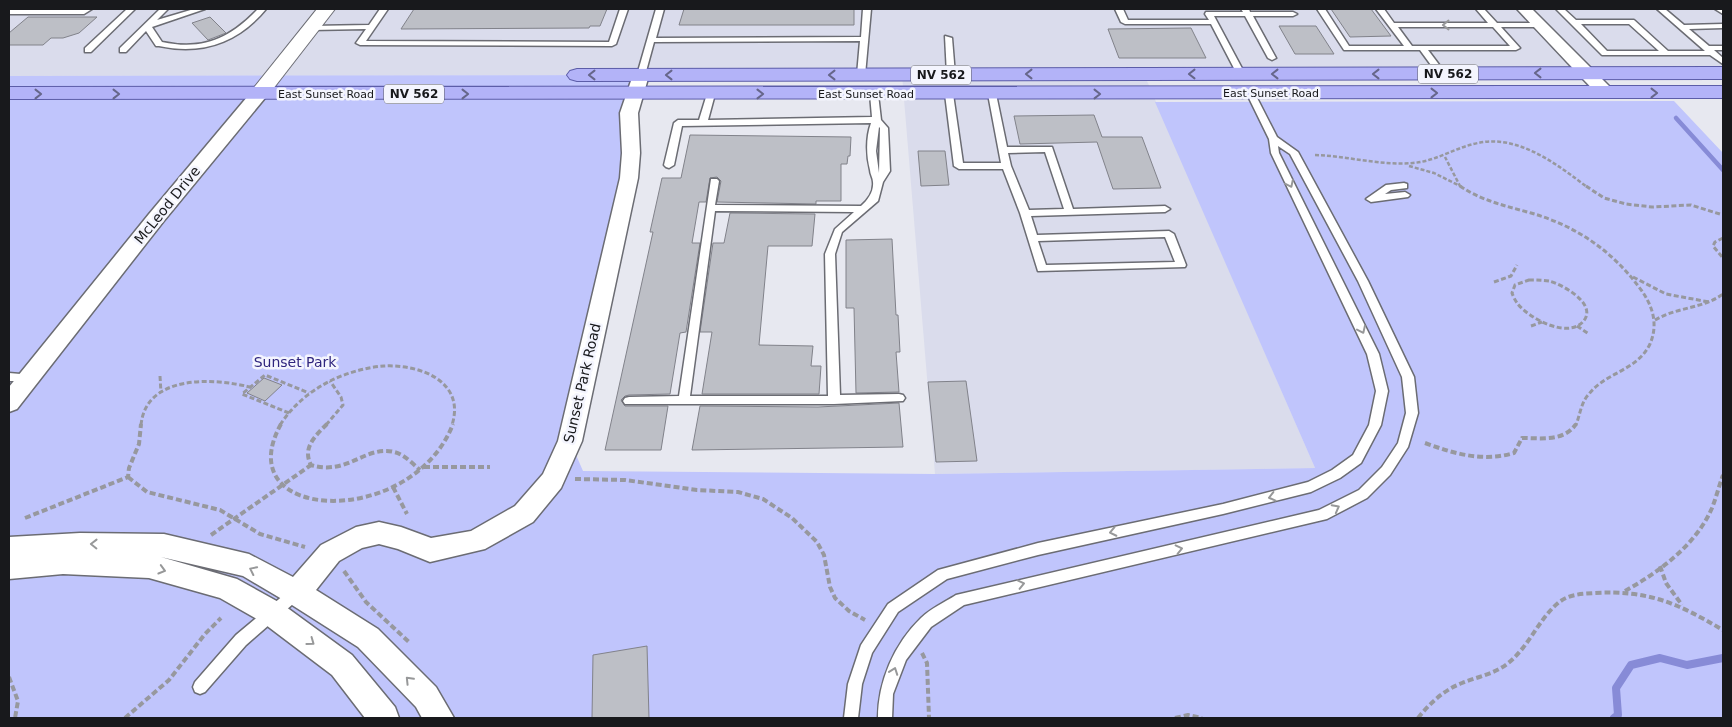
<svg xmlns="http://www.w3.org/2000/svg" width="1732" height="727" font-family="'DejaVu Sans',sans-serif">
<rect width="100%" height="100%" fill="#e7e8f0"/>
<path fill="#dadcec" d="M9,9H1723V73L1144,74L1315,468L935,474L902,75L9,76Z"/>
<path fill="#c0c5fc" d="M641,75L631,153L570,441L583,471L935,474L1315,468L1155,102L1674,101L1723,153V718H9V76Z"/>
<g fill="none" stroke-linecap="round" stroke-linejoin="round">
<path stroke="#878bd7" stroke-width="4.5" d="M1676,118L1723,170"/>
<path stroke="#878bd7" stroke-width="8" d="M1614,718L1618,715L1616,688L1631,665L1660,658L1687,665L1723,658"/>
</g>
<g fill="#bdbfc6" stroke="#81828a">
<path d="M414,9H607L600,26H590L589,28L401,29Z"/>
<path d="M684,9H854V25H679Z"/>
<path d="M1331,9H1371L1391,36L1350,37Z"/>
<path d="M28,17H97L79,33L63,38H51L43,45H9V33Z"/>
<path d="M210,17L226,33L208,40L192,23Z"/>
<path d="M1279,26H1316L1334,54H1295Z"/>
<path d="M1191,28L1206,58H1119L1108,29Z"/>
<path d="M1094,115L1102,137H1142L1161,188L1113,189L1097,142L1020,144L1014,116Z"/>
<path d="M690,135L851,137L850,156H848L847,164H841V201H816V204L717,202L721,181L717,177L710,178L706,202H699L692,243H700L686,332L680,333L670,394L629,395L625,396L621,400L625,406H668L661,450H605L653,232H650L662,178H681Z"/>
<path d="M918,151H945L949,185L921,186Z"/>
<path d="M730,213L815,214L812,246H768L759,345L813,346L811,366H821L819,394H702L712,332H700L713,243H724Z"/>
<path d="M892,239L896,315H898L900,352H896L899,392L856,393L854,308H846V240Z"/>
<path d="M264,378L282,385L265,401L247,393Z"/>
<path d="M966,381L977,461L936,462L928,382Z"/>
<path d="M899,403L903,447L692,450L700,406L818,407Z"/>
<path d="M647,646L649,718H592L593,655Z"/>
</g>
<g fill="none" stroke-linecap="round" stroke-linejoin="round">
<g stroke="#6b6c73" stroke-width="3">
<g id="lane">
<path d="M36,9L43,10L92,9L84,14H9V10Z"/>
<path d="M127,9H135L91,52H85V48Z"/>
<path d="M160,9H168L157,20L194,9H205L152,27L162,42C204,51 230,38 258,9H266C238,43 202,55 159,46H156L146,31L126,52H120V48Z"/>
<path d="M380,9H388L366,41L609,42L620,9H628L616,44L612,46L360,45L356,43L366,29L311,30L307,28L311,26L369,25Z"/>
<path d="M656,9H664L656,38L861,37L863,9H871L865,75L861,77L857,75L860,41L654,42L645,75L638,77L637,75Z"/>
<path d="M1115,9H1123L1128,20H1209L1205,14L1206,12H1243L1241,9H1249L1250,12H1293L1297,14L1293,16H1253L1276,58L1272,60L1268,58L1245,16H1214L1245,74L1241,76L1237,74L1211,24H1125L1121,22Z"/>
<path d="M1317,9H1325L1349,46H1404L1376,9H1384L1394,23H1488L1476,9H1484L1497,23H1540L1544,25L1540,27H1501L1520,48L1516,50H1428L1446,74L1442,76H1439L1420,50H1344ZM1398,27H1493L1510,46H1412Z"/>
<path d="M1556,9H1564L1576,20H1634L1668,51H1705L1657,9H1665L1684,25L1723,24V28L1689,29L1709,46H1723V50H1714L1723,58V64L1710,55H1602ZM1581,24H1629L1659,51H1607Z"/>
<path d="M1715,9H1723V14Z"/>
<path d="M945,36L952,38L955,75L951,77L947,75Z"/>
<path d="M711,91L715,94L708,120L872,117L870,94L874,91L878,94L881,120L888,128L890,171L883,182L878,201L842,232L835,254L840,395L899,394L903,395L905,398L903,401L834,404H625L623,401L625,398L629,397L679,396L711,179H717L719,181L715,205L861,206C868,200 874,191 873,182C873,178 870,174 870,170C866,155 866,137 871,123L682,126L674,165L669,168L666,167L664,165L674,123L678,120H699L707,94ZM879,127L880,128L879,173L876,151ZM715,211L854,212L835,229L825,254L828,396H690Z"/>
<path d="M949,91L953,94L963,163H1001L988,94L992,91L996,94L1007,147H1052L1073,209L1165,206L1170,209L1165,212L1031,216L1037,235L1169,231L1174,234L1186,265L1185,267L1038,271L1020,213L1003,169H959L954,166L945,94ZM1045,152L1064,209L1029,210L1011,166L1008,153ZM1165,237L1175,262L1046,265L1038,241Z"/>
<path d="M1251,91L1255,94L1277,137L1298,152L1368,281L1414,377L1418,413L1408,447L1390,475L1367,498L1327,519L964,605L931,627L906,660L893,694L892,718H878C878,682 894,644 921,618C930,609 945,602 956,595L1319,510L1359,490L1382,467L1398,443L1406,413L1402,377L1358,281L1290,154L1278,146L1279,153L1379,354L1388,391L1381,425L1361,463L1340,478L1311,492L1223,514L1038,555L947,579L898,612L872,653L862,684L858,718H844L848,684L861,645L888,604L938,570L1038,543L1223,504L1308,482L1332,470L1353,455L1369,425L1376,391L1367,354L1271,153L1269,139L1247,94Z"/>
<path d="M1404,183L1407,184V188L1391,190L1385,194L1405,192L1410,195L1408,197L1371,202L1366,199L1386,185Z"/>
<path d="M9,373L32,375L34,378L32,381H9Z"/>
<path d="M296,587L301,589L303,593L301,597L246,645L205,692L200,694L195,692L193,687L195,682L236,635L291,589Z"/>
</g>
</g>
<g stroke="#6b6c73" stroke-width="3">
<g id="street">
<path d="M1517,9H1532L1612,89L1614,93L1612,97H1600Z"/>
<path d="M641,70L647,72L649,75L638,113L640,153L638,178L582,441L561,488L533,522L485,549L430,562L398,549L379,544L362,548L339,561L316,590L378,629L436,687L454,718H422L416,707L358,647L292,605L243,576L161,557L237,579L282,604L352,655L395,707L399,718H365L332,675L262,622L220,598L149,578L63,574L9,579V537L80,533L164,534L249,554L293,577L321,545L356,527L379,522L401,527L431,538L471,531L515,506L543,474L558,441L620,178L622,153L620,113L633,75L635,72Z"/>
<path d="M259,89L265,90L267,94L265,98L163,222L17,409L9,412V387L149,214L253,90Z"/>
</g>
</g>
<g stroke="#6b6c73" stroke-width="2">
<path id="secondary" d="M317,9H335L266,98L259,100L252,98L249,94L252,90Z"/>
</g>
<g stroke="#5c5da8" stroke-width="2">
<g id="primary">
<path d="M1723,67V79L577,81L570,79L567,75L570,71L577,69Z"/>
<path d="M1723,86V98L9,99V87Z"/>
</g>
</g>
<g stroke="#97989e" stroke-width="2.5" stroke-dasharray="4 2" stroke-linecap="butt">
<path d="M1315,155C1348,156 1381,166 1413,163C1437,161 1456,147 1478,143C1518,134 1558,165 1587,187"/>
<path d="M1409,166L1434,173L1460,186L1445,157"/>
<path d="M1460,186L1462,187"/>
</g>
<g stroke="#97989e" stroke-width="3" stroke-dasharray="5 2.5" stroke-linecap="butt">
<path d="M1460,186C1482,201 1506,206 1531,213C1576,226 1611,250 1639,287C1652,304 1659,323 1650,344C1637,371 1606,372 1589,394C1581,402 1580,415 1576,425"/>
<path d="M1586,186L1604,198L1626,204L1652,207L1691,205L1723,215"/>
<path d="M1723,238L1715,242L1713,246L1723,258"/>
<path d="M1633,277L1666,294L1709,302"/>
<path d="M1529,280C1535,280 1542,280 1549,281C1561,284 1595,302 1585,319C1571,341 1529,319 1517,303C1515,300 1513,296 1512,293L1515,285Z"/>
<path d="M1494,282L1511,276L1517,265"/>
<path d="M1655,320C1677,307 1702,309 1723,294"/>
<path d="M1531,326L1542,322"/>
<path d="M1577,326L1589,334"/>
<path d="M160,376L161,393"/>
<path d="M289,413L242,394L265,375L309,393"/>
<path d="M141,425C146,374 214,378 250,387"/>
<path d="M280,425C293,405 310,391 332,380C347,373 367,367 384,366C419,364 466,381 452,425"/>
<path d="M326,425L343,405L341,397L330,381"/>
</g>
<g stroke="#97989e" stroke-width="4" stroke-dasharray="6 3" stroke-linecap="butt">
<path d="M281,424C226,523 412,530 453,424"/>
<path d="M327,424C315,436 302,448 311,465C348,476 365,445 394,452C404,454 413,464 420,470"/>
<path d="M1425,443C1455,454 1483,462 1514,453L1522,438C1541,438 1564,442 1576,424"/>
<path d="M424,467H490"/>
<path d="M128,477L147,492L220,510L260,534L305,547"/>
<path d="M575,479L625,480L697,490L738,492L763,499L792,518L817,542L824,555L830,587L835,598L849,611L865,620"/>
<path d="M393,487L407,514"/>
<path d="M25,518L128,477L129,468L139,444L141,424"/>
<path d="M211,535L311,465"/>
<path d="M1660,566L1666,583L1682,605"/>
<path d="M344,571L366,602L410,643"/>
<path d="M1625,591C1659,572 1696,545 1712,508C1716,498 1719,486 1723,475"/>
<path d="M922,653L927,663L929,718"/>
<path d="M9,677L18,701L15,718"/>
<path d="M125,718L169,680L205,634L221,618"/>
<path d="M1175,718L1188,715L1202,718"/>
<path d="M1418,718C1430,703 1444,690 1462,683C1477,677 1494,674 1507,664C1529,647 1538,620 1558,603C1569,594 1581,594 1594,593C1649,590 1677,603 1723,630"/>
</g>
<use href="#lane" fill="#fff" fill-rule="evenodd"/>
<use href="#street" fill="#fff" fill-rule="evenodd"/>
<use href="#secondary" fill="#fff" fill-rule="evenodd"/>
<use href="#primary" fill="#b3b3f8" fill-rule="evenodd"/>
</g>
<defs><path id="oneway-chevron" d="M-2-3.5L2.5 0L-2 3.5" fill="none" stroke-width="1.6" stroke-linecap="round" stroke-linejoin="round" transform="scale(1.25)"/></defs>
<g stroke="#979899">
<use href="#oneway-chevron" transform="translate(1446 25) rotate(180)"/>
<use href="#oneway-chevron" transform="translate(1290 184) rotate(64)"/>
<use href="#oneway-chevron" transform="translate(1362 330) rotate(65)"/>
<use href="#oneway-chevron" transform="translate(1272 497) rotate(166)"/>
<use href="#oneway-chevron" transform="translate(1336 508) rotate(-28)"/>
<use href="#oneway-chevron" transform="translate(1113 532) rotate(168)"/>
<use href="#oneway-chevron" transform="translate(94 544) rotate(-179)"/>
<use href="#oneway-chevron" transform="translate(1179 549) rotate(-13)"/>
<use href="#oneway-chevron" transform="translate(162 570) rotate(16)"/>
<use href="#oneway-chevron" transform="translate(253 570) rotate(-154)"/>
<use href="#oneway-chevron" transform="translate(1021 584) rotate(-13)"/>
<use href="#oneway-chevron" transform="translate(311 642) rotate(36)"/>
<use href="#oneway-chevron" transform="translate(894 671) rotate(-70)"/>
<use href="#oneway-chevron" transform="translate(409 680) rotate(-134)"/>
</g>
<g stroke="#66668a">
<use href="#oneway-chevron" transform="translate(1538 73) rotate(180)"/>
<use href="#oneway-chevron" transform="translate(1029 74) rotate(180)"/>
<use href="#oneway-chevron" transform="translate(1192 74) rotate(180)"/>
<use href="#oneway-chevron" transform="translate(1275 74) rotate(180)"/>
<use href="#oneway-chevron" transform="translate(1376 74) rotate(180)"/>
<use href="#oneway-chevron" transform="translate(592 75) rotate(180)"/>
<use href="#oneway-chevron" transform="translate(669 75) rotate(180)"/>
<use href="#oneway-chevron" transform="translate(832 75) rotate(180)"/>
<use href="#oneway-chevron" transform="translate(1434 93)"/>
<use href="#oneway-chevron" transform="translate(1654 93)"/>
<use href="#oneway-chevron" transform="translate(38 94)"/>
<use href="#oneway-chevron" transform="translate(116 94)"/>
<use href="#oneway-chevron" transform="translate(465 94)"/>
<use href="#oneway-chevron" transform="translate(760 94)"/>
<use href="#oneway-chevron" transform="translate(1097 94)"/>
</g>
<g text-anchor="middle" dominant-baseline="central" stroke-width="5" stroke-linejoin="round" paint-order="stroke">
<g font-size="11" fill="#18191c" stroke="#f4f5fe">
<text x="1271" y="93">East Sunset Road</text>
<text x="326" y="94">East Sunset Road</text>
<text x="866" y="94">East Sunset Road</text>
</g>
<g fill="#f4f5fe" stroke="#5a5b60" stroke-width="1">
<rect x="1418" y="64.5" width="60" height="19" rx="4"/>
<rect x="911" y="65.5" width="60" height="19" rx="4"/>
<rect x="384" y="84.5" width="60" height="19" rx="4"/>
</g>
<g font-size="12" font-weight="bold" fill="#18191c">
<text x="1448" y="74">NV 562</text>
<text x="941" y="75">NV 562</text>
<text x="414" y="94">NV 562</text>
</g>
<g font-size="14" fill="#18191c" stroke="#f4f5fe">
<text transform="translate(167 205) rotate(-51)">McLeod Drive</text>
<text transform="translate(582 383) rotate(-77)">Sunset Park Road</text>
</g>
<g font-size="14" fill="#2f257e" stroke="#f4f5fe">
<text x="295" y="362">Sunset Park</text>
</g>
</g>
<rect width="1732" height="727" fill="none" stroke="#18191c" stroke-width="20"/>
</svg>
